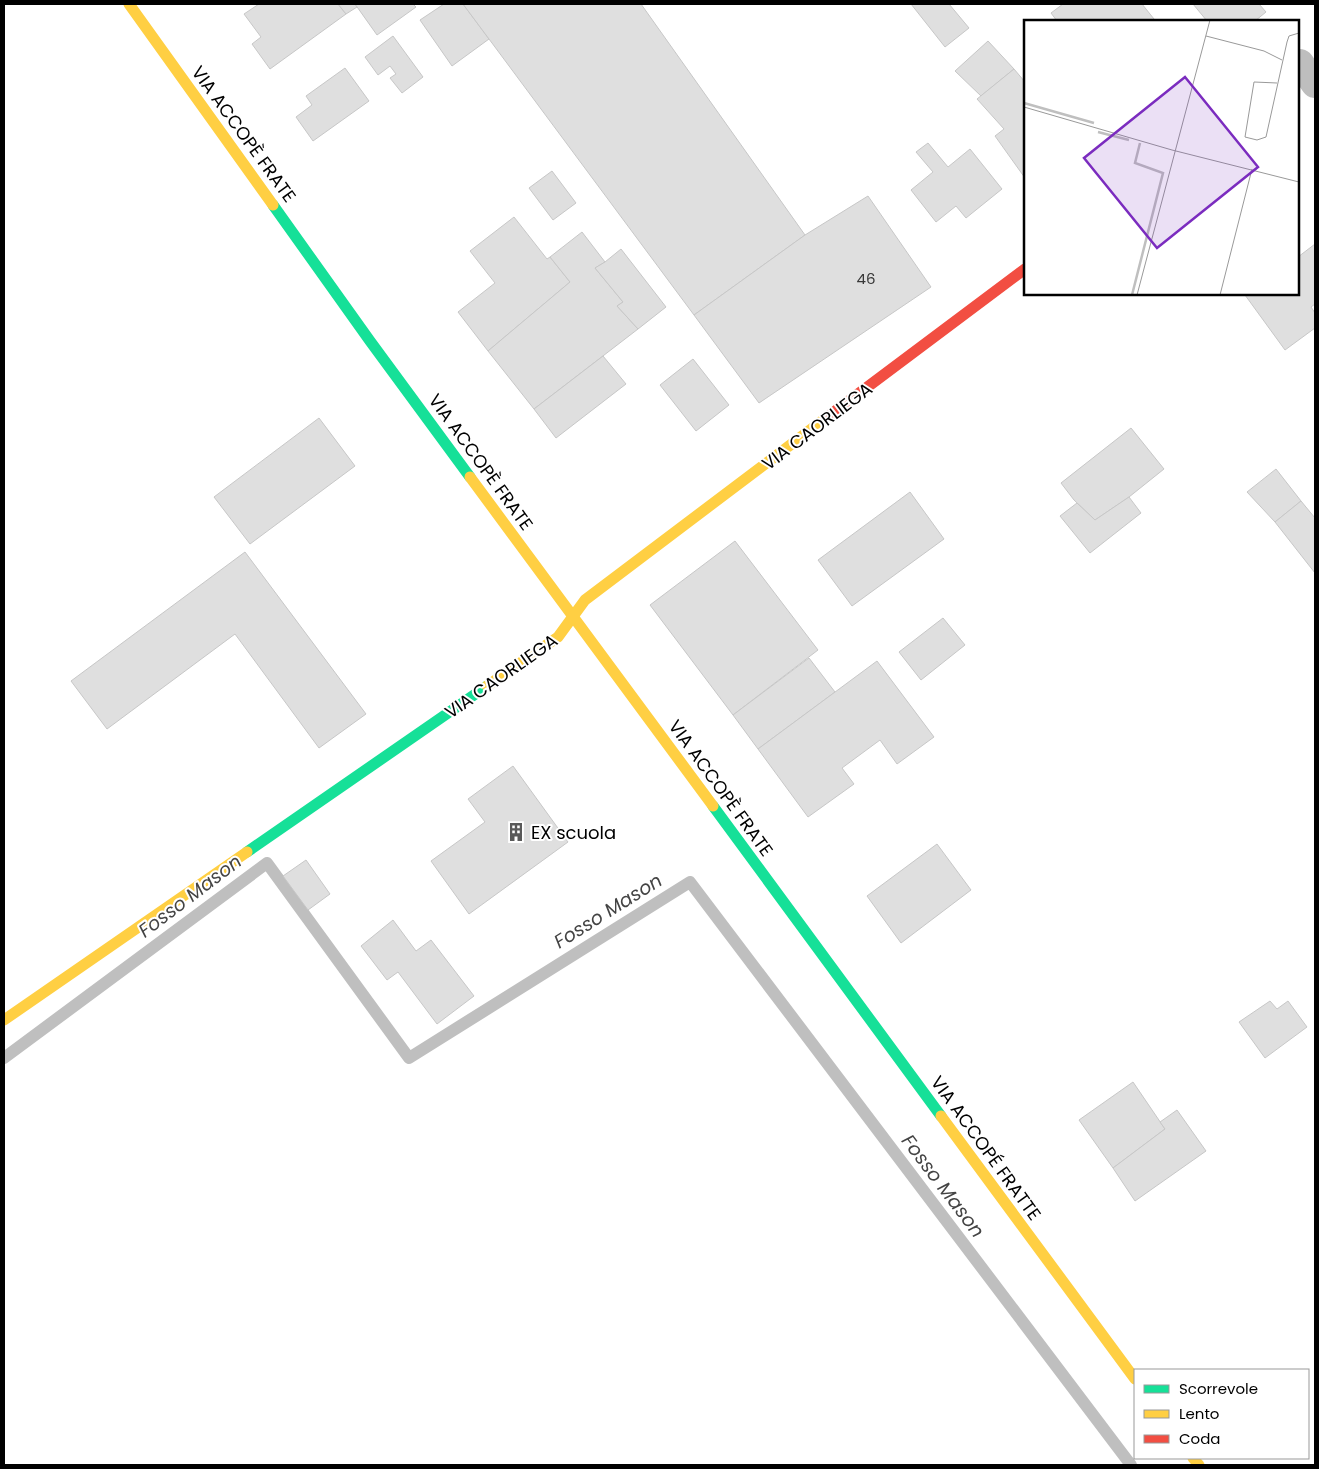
<svg xmlns="http://www.w3.org/2000/svg" width="1319" height="1469" font-family="Poppins,sans-serif">
<rect width="100%" height="100%" fill="#fff"/>
<g fill="none" stroke-linecap="round" stroke-linejoin="round">
<path stroke="#bfbfbf" stroke-width="12" d="M4,1058L267,863L409,1058L690,882L1131,1465"/>
</g>
<g fill="#dfdfdf" stroke="#c7c7c7">
<path d="M259,4H338L346,14L270,69L252,44L261,37L244,14Z"/>
<path d="M338,4H355L357,7L346,14Z"/>
<path d="M355,4H413L416,7L377,35Z"/>
<path d="M444,4H463L489,39L452,66L420,20Z"/>
<path d="M463,4H641L805,235L694,315Z"/>
<path d="M911,4H949L969,28L945,47Z"/>
<path d="M1063,4H1142L1154,19L1151,21H1057L1051,13Z"/>
<path d="M1193,4H1259L1266,12L1255,21H1207Z"/>
<path d="M393,36L423,77L402,93L390,78L396,74L390,66L378,75L365,57Z"/>
<path d="M988,41L1014,69L981,96L955,71Z"/>
<path d="M345,68L369,101L313,141L296,117L312,105L306,96Z"/>
<path d="M1014,69L1025,82V178L995,136L1004,129L977,99Z"/>
<path d="M928,143L948,167L970,149L1002,189L966,218L956,206L936,222L911,190L933,172L916,152Z"/>
<path d="M552,171L576,203L553,220L529,188Z"/>
<path d="M868,196L931,287L759,403L694,315L805,235Z"/>
<path d="M514,217L547,259L550,257L570,282L488,351L458,312L495,283L470,251Z"/>
<path d="M582,232L605,262L595,268L623,302L617,306L638,329L534,409L488,351L570,282L550,257Z"/>
<path d="M1315,244V304L1311,307L1315,313V328L1285,350L1245,295L1298,294V257Z"/>
<path d="M621,249L666,307L638,329L617,306L623,302L595,268L605,262Z"/>
<path d="M603,356L626,384L556,438L534,409Z"/>
<path d="M693,359L729,405L696,431L660,385Z"/>
<path d="M319,418L355,466L250,544L214,497Z"/>
<path d="M1131,428L1164,469L1129,497L1095,520L1074,500L1061,483Z"/>
<path d="M1276,469L1301,501L1275,522L1247,492Z"/>
<path d="M910,492L944,539L852,606L818,560Z"/>
<path d="M1129,497L1141,513L1090,553L1060,516L1077,503L1095,520Z"/>
<path d="M1301,501L1315,518V573L1275,522Z"/>
<path d="M735,541L818,650L733,715L650,605Z"/>
<path d="M245,552L366,714L319,748L235,634L107,729L71,681Z"/>
<path d="M943,618L965,645L921,680L899,652Z"/>
<path d="M809,658L835,692L758,749L733,715Z"/>
<path d="M877,661L934,737L897,764L880,740L842,768L854,784L808,817L758,749Z"/>
<path d="M513,766L568,842L469,914L431,861L485,822L468,799Z"/>
<path d="M937,844L971,890L901,943L867,896Z"/>
<path d="M306,860L330,894L308,910L283,876Z"/>
<path d="M393,920L416,951L431,940L474,996L437,1024L398,972L387,980L361,946Z"/>
<path d="M1270,1001L1277,1009L1288,1001L1307,1027L1265,1058L1239,1022Z"/>
<path d="M1133,1082L1165,1129L1113,1168L1079,1120Z"/>
<path d="M1177,1110L1206,1151L1135,1201L1113,1168L1165,1129L1160,1122Z"/>
</g>
<g fill="none" stroke-linecap="round" stroke-linejoin="round">
<path stroke="#bebebe" stroke-width="28" d="M1300,63L1315,84"/>
<g stroke="#16e098" stroke-width="11">
<path d="M273,205L370,341L470,477"/>
<path d="M713,806L941,1116"/>
<path d="M247,852L487,686"/>
</g>
<g stroke="#ffcf43" stroke-width="11">
<path d="M129,4L273,205"/>
<path d="M470,477L713,806"/>
<path d="M487,686L558,637L585,600L826,418"/>
<path d="M4,1020L247,852"/>
<path d="M941,1116L1135,1379"/>
<path d="M1193,1458L1199,1465"/>
</g>
<path stroke="#f24e42" stroke-width="11" d="M826,418L1025,269"/>
</g>
<defs>
<g id="building-bare" transform="scale(1.5)"><path d="M-4-6H4V6H1V3H-1V6H-4ZM-2.5-4.3h1.7v1.8h-1.7ZM.8-4.3h1.7v1.8H.8ZM-2.5-1h1.7V.8h-1.7ZM.8-1h1.7V.8H.8Z" fill="#595959" stroke="#fff" stroke-width="2.5" paint-order="stroke"/></g>
</defs>
<g fill-rule="evenodd">
<use href="#building-bare" x="516" y="832"/>
</g>
<g text-anchor="middle" dominant-baseline="central" stroke-width="4" stroke-linejoin="round" paint-order="stroke">
<g font-size="15" fill="#383838">
<text x="866" y="278">46</text>
</g>
<g font-size="18" fill="#000" stroke="#fff">
<text transform="translate(244 134) rotate(54)">VIA ACCOPÈ FRATE</text>
<text transform="translate(817 426) rotate(-37)">VIA CAORLIEGA</text>
<text transform="translate(481 462) rotate(54)">VIA ACCOPÈ FRATE</text>
<text transform="translate(501 676) rotate(-35)">VIA CAORLIEGA</text>
<text transform="translate(721 788) rotate(54)">VIA ACCOPÈ FRATE</text>
<text transform="translate(986 1148) rotate(54)">VIA ACCOPÉ FRATTE</text>
</g>
<g font-size="18" fill="#000" stroke="#fff" text-anchor="start">
<text x="531" y="832">EX scuola</text>
</g>
<g font-size="19" font-style="italic" fill="#444" stroke="#fff">
<text transform="translate(190 896) rotate(-37)">Fosso Mason</text>
<text transform="translate(608 911) rotate(-32)">Fosso Mason</text>
<text transform="translate(943 1186) rotate(53)">Fosso Mason</text>
</g>
</g>
<g transform="translate(1024 20)">
<rect width="275" height="275" fill="#fff"/>
<path fill="none" stroke="#bfbfbf" stroke-width="2.5" d="M0,83L70,103M74,112L105,120M108,275L139,153L111,143L116,123"/>
<path fill="none" stroke="#999" stroke-width="1" d="M182,16L240,31L258,40M253,63L230,62L221,117L233,120L242,117L263,22L265,16L275,13M0,87L148,130L275,162M113,275L186,0M196,275L228,149"/>
<path fill="#7b2cbf" fill-opacity="0.15" stroke="#7b2cbf" stroke-width="2.5" d="M161,57L234,147L133,228L60,138Z"/>
<rect width="275" height="275" fill="none" stroke="#000" stroke-width="2.5"/>
</g>
<rect width="1319" height="1469" fill="none" stroke="#000000" stroke-width="10"/>
<rect x="1134" y="1369" width="175" height="90" fill="#ffffff" stroke="#999999"/>
<rect x="1144" y="1385" width="25" height="8" fill="#16e098" stroke="#999999"/>
<text x="1179" y="1394" font-size="15" fill="#000000">Scorrevole</text>
<rect x="1144" y="1410" width="25" height="8" fill="#ffcf43" stroke="#999999"/>
<text x="1179" y="1419" font-size="15" fill="#000000">Lento</text>
<rect x="1144" y="1435" width="25" height="8" fill="#f24e42" stroke="#999999"/>
<text x="1179" y="1444" font-size="15" fill="#000000">Coda</text>
</svg>
